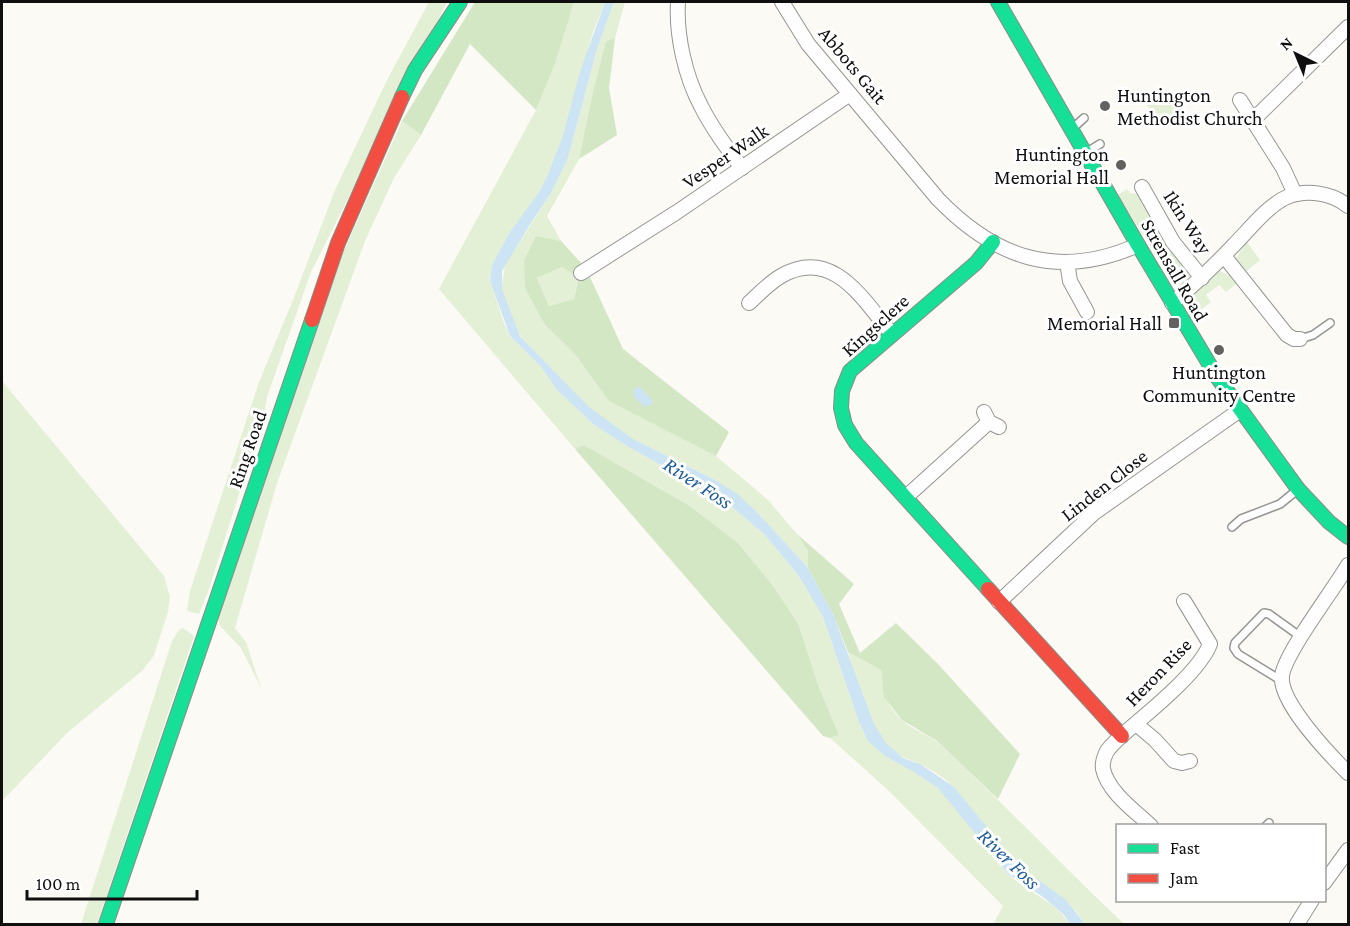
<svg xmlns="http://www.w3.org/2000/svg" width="1350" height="926" font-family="'Crimson Pro',serif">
<rect width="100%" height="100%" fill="#fbfaf5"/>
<g fill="#e3f0d6">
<path d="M429,2H447L311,272L268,394L261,425L208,592L199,614L187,611L190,591L259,382L293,300L335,190L387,80Z"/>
<path d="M574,2H605L593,32L562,138L546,179L539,192L510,233L492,265L490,281L504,323L510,336L542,368L556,389L593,424L627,446L711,493L732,507L765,535L799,576L823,617L859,722C875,762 910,762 938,788C964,813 981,847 1007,873C1027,893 1052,898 1070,924H993L1003,906L889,791L830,738L839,735L771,583L738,543L690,506L584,445L575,449L439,289L536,110Z"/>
<path d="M614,2H625L615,38L606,41L593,91L579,159L547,216L561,241L536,237L524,260L545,325L575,354L609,400L716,456L768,500L797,534L808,551V568L756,511L715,480L632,439L589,408L523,339L515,327L501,291L505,265L551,193L568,158L597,49Z"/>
<path d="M1159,88L1177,110L1162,123L1143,101Z"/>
<path d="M402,121L421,135L394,178L365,241L277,483L235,628L246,642L261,688L241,648L220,626L218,619L343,253Z"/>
<path d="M1127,189L1130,193L1137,194L1143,200L1191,274L1184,285L1178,286L1172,282L1118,195Z"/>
<path d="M1247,242L1260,260L1244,273L1236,258Z"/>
<path d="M562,267L573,274L578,282L574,299L549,306L537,278Z"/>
<path d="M1220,271L1230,276L1236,284L1226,292L1219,285L1206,295L1211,302L1190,318L1186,310L1187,298L1214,273Z"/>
<path d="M2,381L164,576L170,597L168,612L154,655L143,670L67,733L2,801Z"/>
<path d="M183,628L194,636L97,924H81L172,641L179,630Z"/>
<path d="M848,652L881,670C884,691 885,703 901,719C913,731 931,735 943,747C1005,805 1063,866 1124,924H1085C1070,898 1042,887 1020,867C993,842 975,809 949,783C941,775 928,768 918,763C912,760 906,759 901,756C868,735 859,687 848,652Z"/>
</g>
<g fill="#d4e7c5" fill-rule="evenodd">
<path d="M475,2H574L555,63L536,110L470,44L421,135L402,121Z"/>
<path d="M615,38L609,88L617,135L579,159L593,91L606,41Z"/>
<path d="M536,236L561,241L583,265L578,276L583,280L590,277L623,349L729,432L716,456L609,401L575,354L545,325L525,288L524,260ZM562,267L573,274L578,282L574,299L549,306L537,278Z"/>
<path d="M584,445L690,506L738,543L771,583L798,624L819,688L839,735L830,738L823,736L575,449Z"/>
<path d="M797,534L854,584L839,604L860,653L896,623L937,663L1020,754L998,799L937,741L902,720L884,697L881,670L848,652L833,614L808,568V551Z"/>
</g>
<g fill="#cde4f4">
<path d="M605,2H614L597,49L568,158L551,193L529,226L502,271V289L520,336L589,407L633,439L715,480L736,493L756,511L808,568L833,614L874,724L886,743L903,758L920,764L954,787L1017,864L1066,900L1085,924H1070L1064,915L1043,897L1008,874L938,788L914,772L885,756L868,741L859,722L823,617L799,576L765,535L732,507L711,493L627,446L593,424L556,389L542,368L510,336L490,281L492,265L510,232L539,192L546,179L562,138L581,69Z"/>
<path d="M639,386L652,400V404L645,407L635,398L633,391Z"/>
</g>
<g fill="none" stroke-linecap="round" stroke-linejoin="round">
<g stroke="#959593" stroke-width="10">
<g id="lane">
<path d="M1073,128L1084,118"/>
<path d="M1087,152L1100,144"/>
<path d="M1300,339L1313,335L1330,323"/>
<path d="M1232,527L1241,519L1280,504L1296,491"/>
<path d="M1282,681L1238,654L1234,648L1235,643L1264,613L1269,614L1301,637"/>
<path d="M1266,826L1269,823"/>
</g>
</g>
<g stroke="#959593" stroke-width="16">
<g id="street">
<path d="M678,2C676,35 685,76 701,106C712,128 727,148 742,168"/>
<path d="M782,2L808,44L938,199C996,259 1059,280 1138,245"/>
<path d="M1240,100L1283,168L1295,194"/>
<path d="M1253,120L1348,27"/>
<path d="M1142,187L1173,242L1202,278"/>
<path d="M1224,256L1287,335L1294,339H1300"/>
<path d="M1067,262L1070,281L1087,312"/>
<path d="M581,273L677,212L850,94"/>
<path d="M749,303C759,294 769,283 781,276C833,246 863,300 892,334"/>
<path d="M1172,303C1194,285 1214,266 1233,246C1248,231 1268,205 1287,197C1307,189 1332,193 1348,206"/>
<path d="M984,412L989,422L999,427"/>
<path d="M906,497L989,422"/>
<path d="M1348,565C1335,588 1284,654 1282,676C1279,702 1330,755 1348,773"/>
<path d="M999,602L1094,513L1240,410"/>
<path d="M1136,724L1155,740L1174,761L1182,763L1190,761"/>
<path d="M1151,826C1135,811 1108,792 1103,769C1102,763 1104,757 1107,751C1116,739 1130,729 1141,719C1161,702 1201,668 1210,644L1184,601"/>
<path d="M1324,883L1348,850"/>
<path d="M1297,924L1312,900"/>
</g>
</g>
<g stroke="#8c8b89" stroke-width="16">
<g id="fast">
<path d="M998,2L1138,245L1217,377L1298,489L1329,522L1348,537"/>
<path d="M402,97L415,70L460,2"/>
<path d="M988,589L856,443L845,425L841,408L842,391L850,371L976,263L993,242"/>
<path d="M106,924L312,320"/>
</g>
</g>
<g stroke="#8c8b89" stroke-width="16">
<g id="jam">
<path d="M312,320L338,243L402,97"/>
<path d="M988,589L1122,736"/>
</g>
</g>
<use href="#lane" stroke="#fefefe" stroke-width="7"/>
<use href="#street" stroke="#fefefe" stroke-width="14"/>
<use href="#fast" stroke="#16e098" stroke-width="14"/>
<use href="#jam" stroke="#f24e42" stroke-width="14"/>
</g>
<g fill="#626160" stroke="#fff" stroke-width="2">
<circle cx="1105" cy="106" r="6"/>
<circle cx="1121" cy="165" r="6"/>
<rect x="1168" y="317" width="12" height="12" rx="3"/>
<circle cx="1219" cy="350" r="6"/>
</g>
<g text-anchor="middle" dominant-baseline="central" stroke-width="6" stroke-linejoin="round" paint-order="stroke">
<g font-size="20" fill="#0f0f0f" stroke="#fff">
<text transform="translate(853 65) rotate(50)">Abbots Gait</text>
<text transform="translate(725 156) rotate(-34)">Vesper Walk</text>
<text transform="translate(1188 222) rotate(57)">Ikin Way</text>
<text transform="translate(1175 270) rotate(60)">Strensall Road</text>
<text transform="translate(875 325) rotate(-42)">Kingsclere</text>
<text transform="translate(247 449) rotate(-71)">Ring Road</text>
<text transform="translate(1104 485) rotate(-38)">Linden Close</text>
<text transform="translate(1158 672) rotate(-46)">Heron Rise</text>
</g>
<g font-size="20" fill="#0f0f0f" stroke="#fff" text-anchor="end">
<text x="1117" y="95" text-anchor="start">Huntington<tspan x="1117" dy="23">Methodist Church</tspan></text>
<text x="1109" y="154">Huntington<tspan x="1109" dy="23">Memorial Hall</tspan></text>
<text x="1162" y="323">Memorial Hall</text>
<text x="1219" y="372" text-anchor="middle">Huntington<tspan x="1219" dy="23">Community Centre</tspan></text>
</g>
<g font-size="21" font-style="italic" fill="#1e5d9b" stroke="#fff">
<text transform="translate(698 483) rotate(33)">River Foss</text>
<text transform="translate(1009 859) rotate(44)">River Foss</text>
</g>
</g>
<rect width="1350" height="926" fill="none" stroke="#0f0f0f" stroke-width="6"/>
<rect x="1116" y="824" width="210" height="78" fill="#ffffff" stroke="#9f9f9f" stroke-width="1.5"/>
<rect x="1128" y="844" width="30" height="9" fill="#16e098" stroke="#9f9f9f" stroke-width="1.5"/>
<text x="1170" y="854" font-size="18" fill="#0f0f0f">Fast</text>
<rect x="1128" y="874" width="30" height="9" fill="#f24e42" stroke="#9f9f9f" stroke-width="1.5"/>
<text x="1170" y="884" font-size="18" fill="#0f0f0f">Jam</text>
<g transform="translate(1296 54) rotate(317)" stroke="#ffffff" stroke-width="4.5" paint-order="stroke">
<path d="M0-4.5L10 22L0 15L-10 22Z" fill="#0f0f0f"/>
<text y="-9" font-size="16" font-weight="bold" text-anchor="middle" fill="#0f0f0f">N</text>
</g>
<path d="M27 890v9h170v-9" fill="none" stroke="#0f0f0f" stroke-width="3"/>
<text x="36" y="890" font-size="18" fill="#0f0f0f" stroke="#ffffff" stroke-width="4.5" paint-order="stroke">100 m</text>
</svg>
